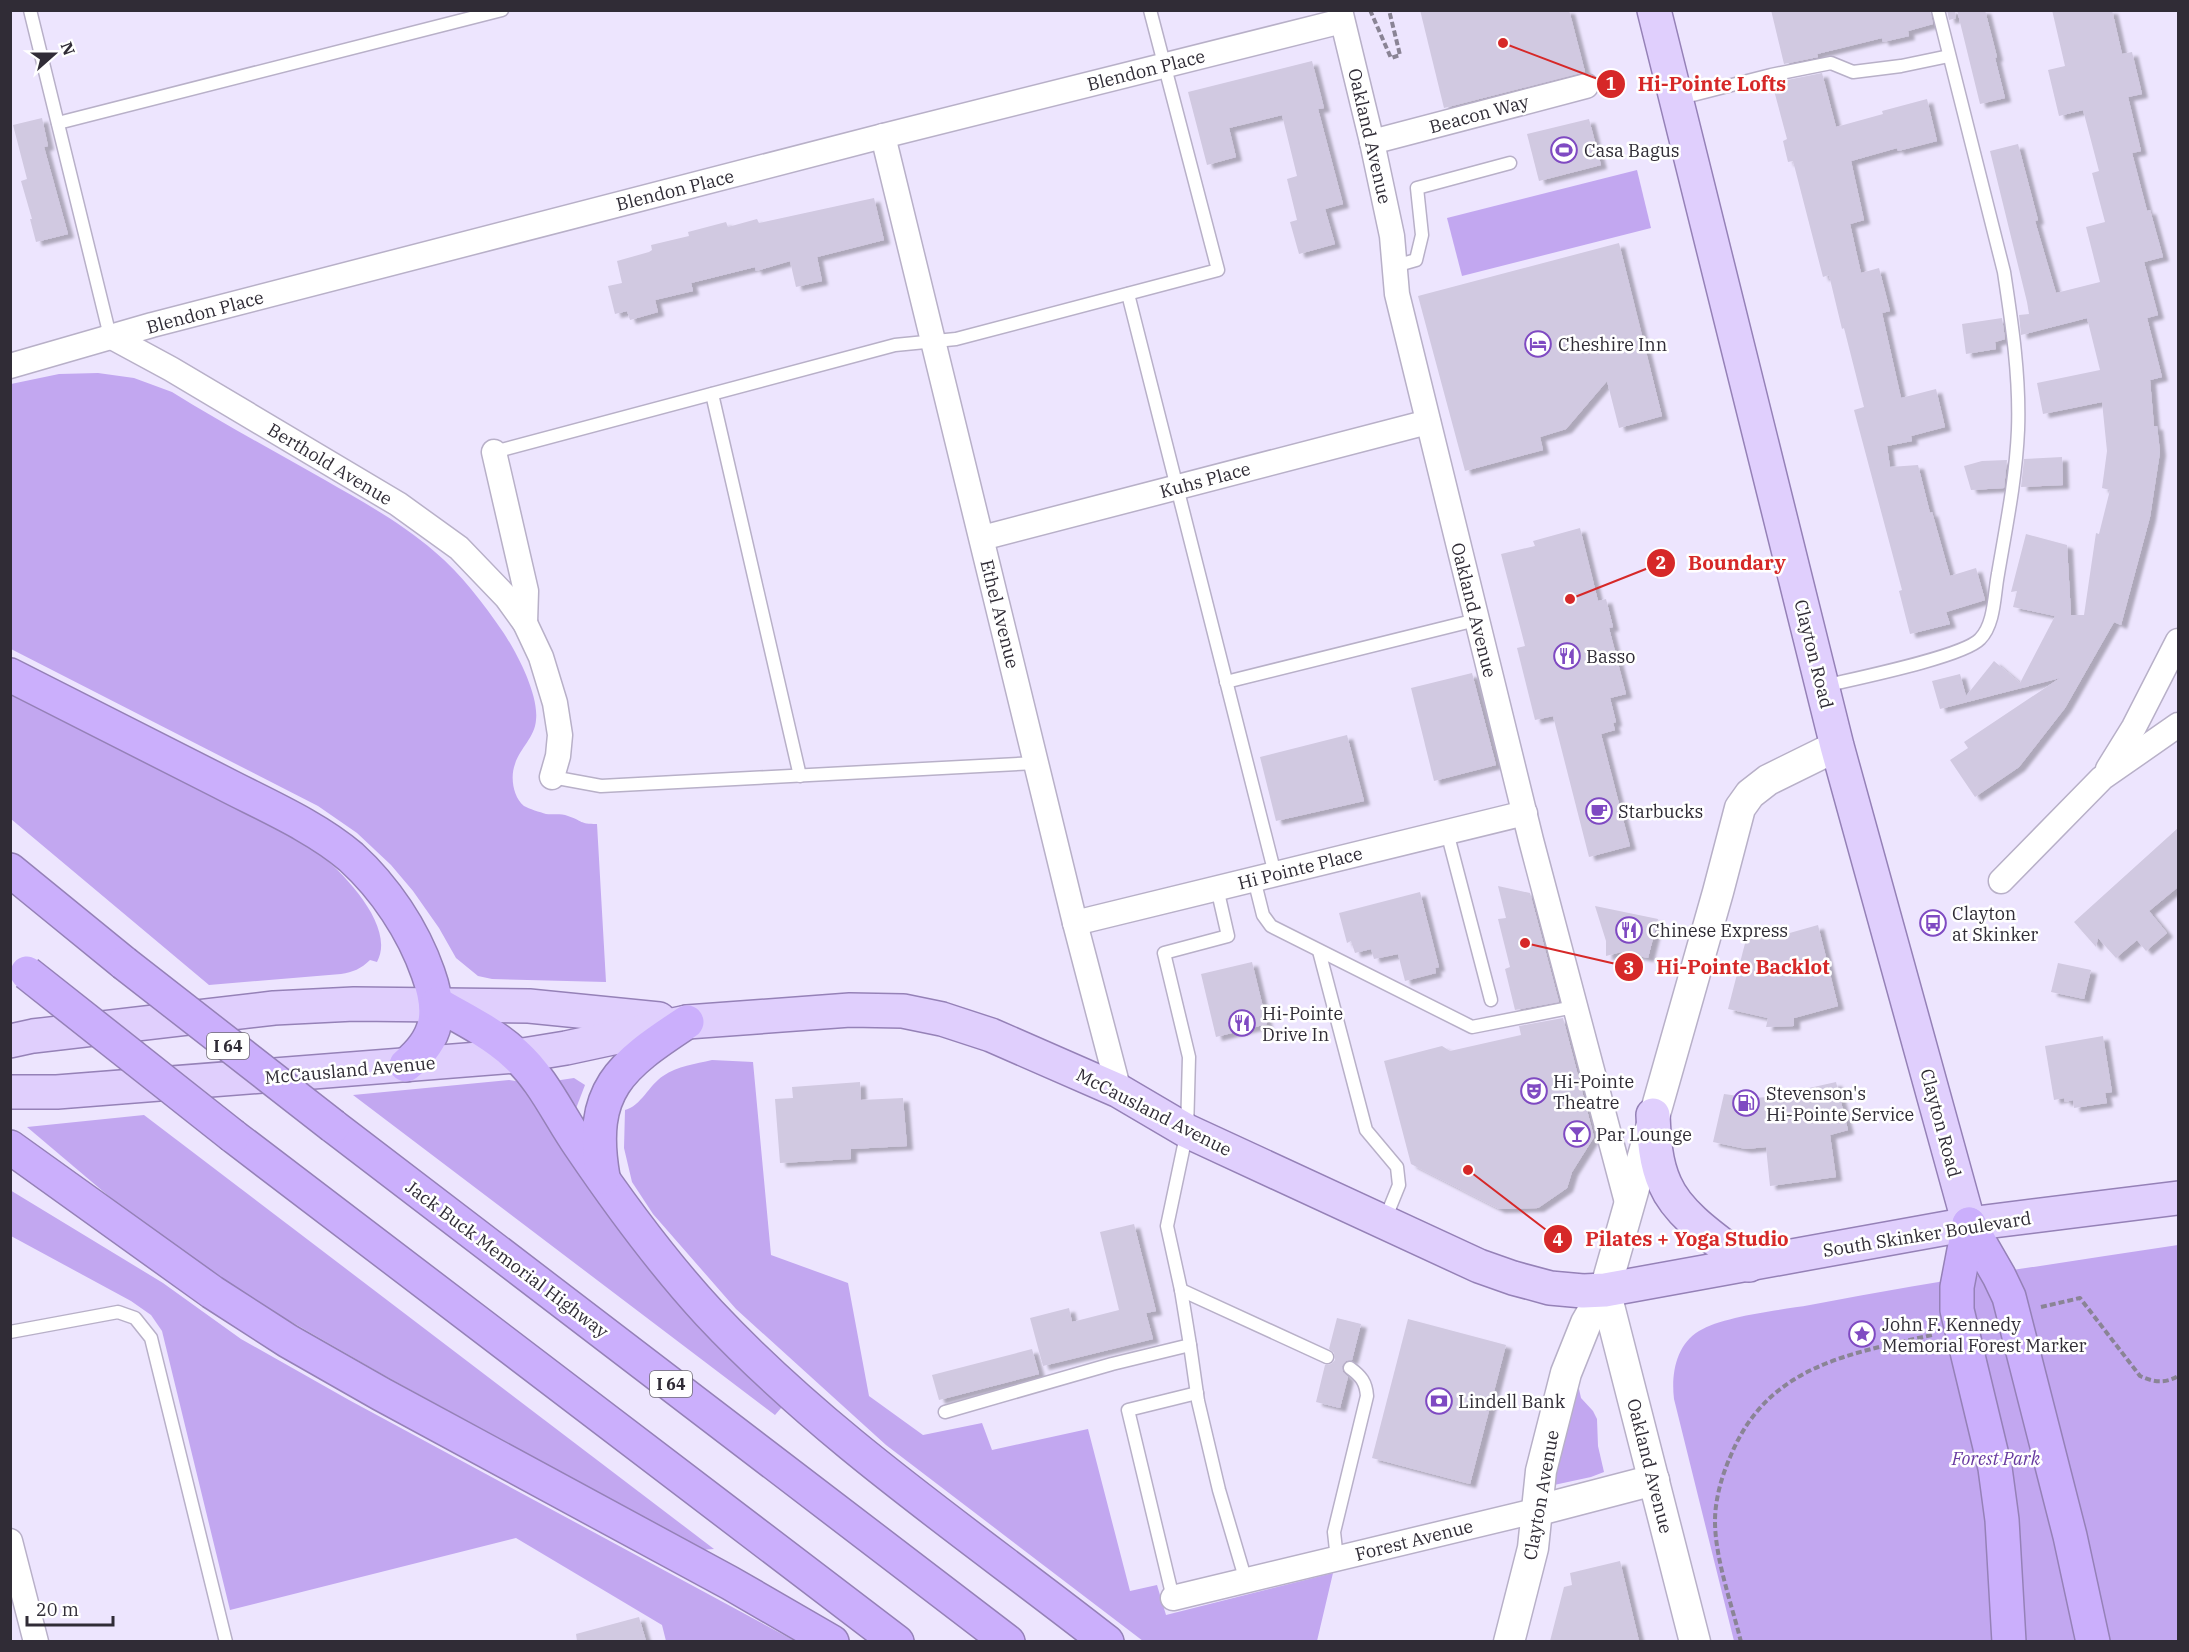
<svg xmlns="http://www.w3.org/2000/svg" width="2189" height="1652" font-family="'IBM Plex Serif',serif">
<defs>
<filter id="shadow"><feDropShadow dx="6" dy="4" stdDeviation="1.5" flood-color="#0004"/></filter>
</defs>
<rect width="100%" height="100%" fill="#ede5fe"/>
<g fill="#c2a7f0">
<path d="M1637,170L1651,228L1462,276L1447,218Z"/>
<path d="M98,373L134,378L172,392C222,423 274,451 325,480C363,502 402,523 435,552C461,574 484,604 503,632C517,653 539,695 536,720C535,737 520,748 515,764C510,777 513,797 524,806C529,809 540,812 546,814C553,815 560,813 568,816C583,821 579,824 597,824L606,982L492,979L478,976L456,958L439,928L413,891L391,865L357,833L318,806L11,649V384L59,374Z"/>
<path d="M10,691L289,834C299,840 311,846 320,854C345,875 396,927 377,962L370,960C361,969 353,972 341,974L209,985L11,819Z"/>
<path d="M712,1060L753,1062L771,1255L848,1283L869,1396L923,1435L982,1423L992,1450L1088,1429L1130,1591L1157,1585L1166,1615L1333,1573L1317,1641H1143L886,1445L736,1309L653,1214L632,1182L624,1148L625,1110C641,1106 649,1085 663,1076C678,1066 695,1064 712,1060Z"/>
<path d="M574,1078L585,1085L575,1111L554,1081Z"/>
<path d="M509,1080L522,1082L574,1167L622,1233L747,1374L782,1407L775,1415L353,1095Z"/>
<path d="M144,1115L714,1549L701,1550L382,1374L262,1305L157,1237L27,1127Z"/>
<path d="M10,1190L163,1283L241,1339L349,1400L795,1641H666L662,1625L516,1538L230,1610L162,1331L151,1315L131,1301L11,1236Z"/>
<path d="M2178,1245V1641H1734L1674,1399C1671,1374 1676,1345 1699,1331C1723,1316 1781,1310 1810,1305C1932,1281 2055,1264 2178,1245Z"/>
<path d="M1577,1388L1579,1389L1581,1398L1593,1411L1597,1419L1598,1446L1604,1472L1591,1477L1554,1485Z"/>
</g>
<g fill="#d1c9e1" filter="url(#shadow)">
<path d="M1420,10H1569L1585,72L1444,108Z"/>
<path d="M1771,10H1930L1933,24L1908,31L1909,36L1883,42L1882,38L1817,54L1818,57L1784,64Z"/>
<path d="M1947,10H1955L1956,18L1949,20Z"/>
<path d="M1957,10H1985L1997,57L1995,58L2005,98L1980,104Z"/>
<path d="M2052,10H2112L2122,54L2132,52L2142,94L2128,97L2141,151L2132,153L2147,211L2150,210L2163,257L2144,262L2158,315L2147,318L2162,377L2150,380L2154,426H2157L2160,452L2150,517L2121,625L2114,622L2065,708L2019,767L1975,797L1950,760L1968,748L1964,742L2060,678L1940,709L1932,681L1960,674L1966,696L1994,661L2020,683L2055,616L2013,607L2017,591L2011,592L2026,534L2067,545L2071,615H2084L2096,533L2099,534L2110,490L2102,488L2107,451L2102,402L2043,414L2037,383L2100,370L2087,318L2021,335L2019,315L2029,314L2027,302L1990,151L2018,144L2038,220L2035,221L2056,293L2100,282L2086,227L2105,222L2092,173L2099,171L2083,110L2059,116L2048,70L2065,66Z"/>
<path d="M1312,61L1324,108L1318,109L1343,204L1325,209L1335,244L1299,254L1290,222L1297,220L1287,179L1297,176L1282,115L1229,128L1236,157L1207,165L1188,92Z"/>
<path d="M1822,73L1836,127L1883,114L1882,111L1927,99L1937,141L1898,151L1897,148L1851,161L1864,220L1850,224L1861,273L1879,268L1890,311L1882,313L1901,398L1936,389L1945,427L1911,436L1912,441L1887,446L1890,467L1918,465L1930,513L1932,512L1950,576L1976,568L1985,600L1946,612L1950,624L1910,634L1899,591L1902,590L1854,410L1864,407L1844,328L1842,329L1829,275L1823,277L1793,161L1788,162L1783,141L1787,139L1772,83Z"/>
<path d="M42,118L48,146L44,147L68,234L36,242L30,219H32L21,181L27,179L13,125Z"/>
<path d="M1589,119L1601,165L1539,181L1527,134Z"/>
<path d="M874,198L884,240L817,257L822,281L796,287L790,261L756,271L755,267L691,283L693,291L655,300L658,312L630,320L627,311L615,314L608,286L622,283L617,261L649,252L652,250L651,245L689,236L688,232L726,222L728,227L757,219L759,223Z"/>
<path d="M1619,243L1662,416L1619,428L1607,381L1566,429L1540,437L1543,450L1465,471L1418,296Z"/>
<path d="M2002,318L2005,339L1995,342L1996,349L1966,354L1962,324Z"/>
<path d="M2062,457L2063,485L2021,487L2024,459Z"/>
<path d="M2007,460L2004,488L1971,490L1964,466L1982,461Z"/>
<path d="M1580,528L1598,601L1606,599L1613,627L1609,628L1626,694L1610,698L1616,722L1613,723L1615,730L1601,734L1630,846L1589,857L1553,716L1535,720L1517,648L1525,646L1501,554L1535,546L1533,541Z"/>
<path d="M1472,673L1496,765L1434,781L1411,688Z"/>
<path d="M1347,735L1364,801L1276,821L1260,757Z"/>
<path d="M2178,828V887L2149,911L2167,933L2146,951L2137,940L2116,958L2098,938L2096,947L2074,922Z"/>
<path d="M1498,886L1530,893L1559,1002L1515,1010L1505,969L1510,967L1498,919L1506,918Z"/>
<path d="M1420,892L1439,967L1435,968L1436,973L1405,981L1398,954L1374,959L1371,949L1355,953L1351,941L1347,943L1339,913Z"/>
<path d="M1595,906L1658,919L1648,958L1621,952L1606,956V941Z"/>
<path d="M1818,925L1838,1006L1794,1018V1026L1766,1027L1768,1018L1728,1009L1749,928L1779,936Z"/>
<path d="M1252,962L1267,1024L1216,1037L1201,974Z"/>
<path d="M2058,963L2091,970L2084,999L2051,992Z"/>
<path d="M1563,1018L1594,1137L1572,1172L1567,1188L1538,1208L1499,1209L1411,1164L1384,1061L1442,1046L1450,1051L1521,1035L1519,1026Z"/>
<path d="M2103,1036L2112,1092L2105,1093L2107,1103L2074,1108L2073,1100L2065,1102L2064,1098L2054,1100L2045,1046Z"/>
<path d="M860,1082L861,1100L903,1098L907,1146L851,1149V1159L780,1163L775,1099L793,1098L792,1087Z"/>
<path d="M1836,1082L1848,1130L1830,1135L1836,1177L1770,1186L1766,1147L1746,1149L1713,1142L1724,1094L1753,1098L1769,1097Z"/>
<path d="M1134,1224L1156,1311L1146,1313L1153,1339L1043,1366L1030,1318L1069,1308L1072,1322L1119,1310L1100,1232Z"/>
<path d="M1337,1318L1361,1324L1352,1360L1346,1361L1342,1366L1343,1372L1348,1377L1340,1408L1316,1402L1325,1365L1331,1364L1335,1360L1334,1353L1329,1349Z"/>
<path d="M1408,1319L1506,1345L1470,1484L1372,1458Z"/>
<path d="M1032,1349L1039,1374L939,1400L932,1375Z"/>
<path d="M1620,1561L1639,1641H1550L1564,1587L1572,1585L1570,1573Z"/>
<path d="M639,1617L646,1641H577L576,1634Z"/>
</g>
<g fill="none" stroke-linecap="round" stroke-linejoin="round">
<g stroke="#b8b0c8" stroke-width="15">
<g id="service">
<path d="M30,10L110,336"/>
<path d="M1677,99L1771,75L1831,63L1853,72L1901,66L1949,56"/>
<path d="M58,123L502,10"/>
<path d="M1395,266L1416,260L1422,235L1417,188L1510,163"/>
<path d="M1128,294L1275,874"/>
<path d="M712,394L800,776"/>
<path d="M494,452L895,345L956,339L1218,270L1150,10"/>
<path d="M1226,682L1476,620"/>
<path d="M1824,686C1853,679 1963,657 1980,639C1995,624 1994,594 1998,574C2006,527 2016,478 2018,430C2020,377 2012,324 2004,272L1938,10"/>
<path d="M552,777L601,786L1036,763"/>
<path d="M1447,832L1491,1000"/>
<path d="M1254,879L1263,915L1271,926L1472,1027L1574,1007"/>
<path d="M1319,951L1366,1130L1397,1167L1399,1185L1384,1222"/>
<path d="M1181,1290L1327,1357"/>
<path d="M10,1332L118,1312L135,1318L151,1338L226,1642"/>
<path d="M1190,1345L1198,1401L1219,1490L1246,1581"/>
<path d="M945,1412L1112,1364L1190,1345L1181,1290L1167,1226L1187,1131L1189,1057L1164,953L1228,936L1217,888"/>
<path d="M1337,1559L1334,1532L1367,1396C1366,1382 1361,1376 1350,1368"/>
<path d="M1173,1598L1128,1410L1197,1393"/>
</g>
</g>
<g stroke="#b8b0c8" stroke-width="27">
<g id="minor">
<path d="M1340,10L1372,142L1392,236L1397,294L1531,840L1628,1206"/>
<path d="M883,136L1075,923L1119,1091"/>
<path d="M1372,142L1586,86"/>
<path d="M110,336L171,369L398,504L459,548L507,598L525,623L541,657L555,703L560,735L558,756L552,777"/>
<path d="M10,366L152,325L883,136L1342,21"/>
<path d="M494,452L526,591L525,623"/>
<path d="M982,538L1428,422"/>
<path d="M2108,769L2134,727L2178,641"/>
<path d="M2001,881L2102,778L2178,725"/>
<path d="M1075,923L1525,813"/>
<path d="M10,1541L36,1642"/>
<path d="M1173,1598L1539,1510"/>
</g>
</g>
<g stroke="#b8b0c8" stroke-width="33">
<g id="tertiary">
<path d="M1605,1290L1695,1642"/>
<path d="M1539,1510L1654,1480"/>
<path d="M1509,1642L1533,1548L1541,1471L1566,1373L1586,1323L1605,1290L1718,892L1740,808L1750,794L1768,780L1837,746"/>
</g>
</g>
<g stroke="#9581b7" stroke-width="36">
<g id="primary">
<path d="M1654,10L1837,746L1969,1224"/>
<path d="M10,1041L33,1036L274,1008L354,1004L529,1006L659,1019"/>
<path d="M10,1092H57L517,1056L566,1048L687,1022L850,1010L903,1011L942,1019L991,1035L1119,1091L1187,1131L1479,1266L1513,1278L1550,1288L1583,1291L1605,1290L1969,1224L2178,1198"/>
<path d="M1653,1115C1654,1138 1655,1162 1665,1184C1679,1217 1721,1243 1749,1265"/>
</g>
</g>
<g stroke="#9581b7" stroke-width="36">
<g id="motorway">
<path d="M10,675C81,711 151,747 221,782C263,804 315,826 351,857C385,888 413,930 428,973C442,1012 439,1038 406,1065"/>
<path d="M10,870L124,963"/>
<path d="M437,1004C464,1019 492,1033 515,1054C543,1079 559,1116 580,1146C620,1205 661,1261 709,1313C827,1439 972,1536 1107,1642"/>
<path d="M333,1126L1008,1642"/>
<path d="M233,1136L897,1642"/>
<path d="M10,1147L212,1292L288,1341L381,1394L730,1583L832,1642"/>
<path d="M603,1177C588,1090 620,1066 687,1022"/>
<path d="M1969,1224L1999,1276L2009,1297L2070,1536L2093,1642"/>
<path d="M1969,1224L1957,1287V1310L1995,1468L2002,1520L2009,1642"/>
</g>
</g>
<g stroke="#8a8495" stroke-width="4" stroke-dasharray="6 3" stroke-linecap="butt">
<path d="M1370,10L1391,58L1400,55L1389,10"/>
<path d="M2041,1307L2080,1298L2140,1376C2153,1382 2165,1384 2178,1376"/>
<path d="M1741,1642C1732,1605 1715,1559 1715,1521C1715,1499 1722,1475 1731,1455C1768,1366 1848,1354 1932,1335"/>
</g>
<use href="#service" stroke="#fff" stroke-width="12"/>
<use href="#minor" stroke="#fff" stroke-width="24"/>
<use href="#tertiary" stroke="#fff" stroke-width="30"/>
<use href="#primary" stroke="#e0cffd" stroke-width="33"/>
<use href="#motorway" stroke="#cbaffc" stroke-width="33"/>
<g stroke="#9581b7" stroke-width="36" stroke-linecap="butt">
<g id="motorway-bridge">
<path d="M124,963L333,1126"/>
<path d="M27,973L233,1136"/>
</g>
</g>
<use href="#motorway-bridge" stroke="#cbaffc" stroke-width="33"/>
</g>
<defs>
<g id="stadium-ring" transform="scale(1.35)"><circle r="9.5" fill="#fff" stroke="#7f4ac2" stroke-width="1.5"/><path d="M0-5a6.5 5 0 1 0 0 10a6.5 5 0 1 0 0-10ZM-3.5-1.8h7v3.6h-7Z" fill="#7f4ac2"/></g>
<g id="hotel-ring" transform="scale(1.35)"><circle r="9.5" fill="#fff" stroke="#7f4ac2" stroke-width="1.5"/><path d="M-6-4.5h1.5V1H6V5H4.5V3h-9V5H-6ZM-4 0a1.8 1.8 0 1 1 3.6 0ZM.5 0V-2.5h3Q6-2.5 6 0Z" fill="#7f4ac2"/></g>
<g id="restaurant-ring" transform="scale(1.35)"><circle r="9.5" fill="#fff" stroke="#7f4ac2" stroke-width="1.5"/><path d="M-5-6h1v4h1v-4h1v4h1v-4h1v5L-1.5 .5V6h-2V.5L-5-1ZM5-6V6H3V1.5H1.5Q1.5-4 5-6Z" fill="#7f4ac2"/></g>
<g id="cafe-ring" transform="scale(1.35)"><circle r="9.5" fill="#fff" stroke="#7f4ac2" stroke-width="1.5"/><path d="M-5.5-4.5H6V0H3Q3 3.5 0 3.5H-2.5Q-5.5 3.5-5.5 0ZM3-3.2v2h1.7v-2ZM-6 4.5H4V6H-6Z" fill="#7f4ac2"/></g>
<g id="bus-ring" transform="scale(1.35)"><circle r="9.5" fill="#fff" stroke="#7f4ac2" stroke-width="1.5"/><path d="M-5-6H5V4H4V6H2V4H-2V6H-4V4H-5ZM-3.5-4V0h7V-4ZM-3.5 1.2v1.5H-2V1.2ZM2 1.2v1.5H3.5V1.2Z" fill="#7f4ac2"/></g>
<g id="theatre-ring" transform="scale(1.35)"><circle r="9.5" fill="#fff" stroke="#7f4ac2" stroke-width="1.5"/><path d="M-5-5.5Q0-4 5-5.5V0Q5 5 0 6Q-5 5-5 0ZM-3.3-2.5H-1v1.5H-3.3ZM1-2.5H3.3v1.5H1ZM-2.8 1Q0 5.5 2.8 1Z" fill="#7f4ac2"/></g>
<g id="fuel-ring" transform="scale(1.35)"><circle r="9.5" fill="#fff" stroke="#7f4ac2" stroke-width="1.5"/><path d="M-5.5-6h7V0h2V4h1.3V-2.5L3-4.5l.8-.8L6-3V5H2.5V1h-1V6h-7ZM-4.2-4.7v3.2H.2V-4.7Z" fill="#7f4ac2"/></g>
<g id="bar-ring" transform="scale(1.35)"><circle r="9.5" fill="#fff" stroke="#7f4ac2" stroke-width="1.5"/><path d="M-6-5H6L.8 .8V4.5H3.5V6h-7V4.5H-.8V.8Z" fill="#7f4ac2"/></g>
<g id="sight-ring" transform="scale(1.35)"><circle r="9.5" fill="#fff" stroke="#7f4ac2" stroke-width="1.5"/><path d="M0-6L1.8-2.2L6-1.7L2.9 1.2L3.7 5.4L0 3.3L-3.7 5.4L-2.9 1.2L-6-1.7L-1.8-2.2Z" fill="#7f4ac2"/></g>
<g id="bank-ring" transform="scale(1.35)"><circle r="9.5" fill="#fff" stroke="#7f4ac2" stroke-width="1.5"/><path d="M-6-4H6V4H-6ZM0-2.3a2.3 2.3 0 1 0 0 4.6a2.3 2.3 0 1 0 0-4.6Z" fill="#7f4ac2"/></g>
</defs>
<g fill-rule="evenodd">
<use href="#stadium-ring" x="1564" y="150"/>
<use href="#hotel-ring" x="1538" y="344"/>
<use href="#restaurant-ring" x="1567" y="656"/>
<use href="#cafe-ring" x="1599" y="811"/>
<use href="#bus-ring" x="1933" y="923"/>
<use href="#restaurant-ring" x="1629" y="930"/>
<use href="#restaurant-ring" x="1242" y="1023"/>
<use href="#theatre-ring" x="1534" y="1091"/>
<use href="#fuel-ring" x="1746" y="1103"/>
<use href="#bar-ring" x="1577" y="1134"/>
<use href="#sight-ring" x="1862" y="1334"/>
<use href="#bank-ring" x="1439" y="1401"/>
</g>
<g text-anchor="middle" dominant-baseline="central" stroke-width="5" stroke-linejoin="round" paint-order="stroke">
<g fill="#fff" stroke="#6e6b72" stroke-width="1.5">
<rect x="207" y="1033" width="42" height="26" rx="4.5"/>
<rect x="650" y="1371" width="42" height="26" rx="4.5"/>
</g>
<g font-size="16" font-weight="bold" fill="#302c36">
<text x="228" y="1046">I 64</text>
<text x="671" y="1384">I 64</text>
</g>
<g font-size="18" fill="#302c36" stroke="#fff">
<text transform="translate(1146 70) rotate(-14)">Blendon Place</text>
<text transform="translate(1479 114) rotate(-15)">Beacon Way</text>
<text transform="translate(1370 136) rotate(77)">Oakland Avenue</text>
<text transform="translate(675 190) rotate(-14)">Blendon Place</text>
<text transform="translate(205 312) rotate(-15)">Blendon Place</text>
<text transform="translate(330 464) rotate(31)">Berthold Avenue</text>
<text transform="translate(1205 480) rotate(-15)">Kuhs Place</text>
<text transform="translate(1474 610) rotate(76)">Oakland Avenue</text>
<text transform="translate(1000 614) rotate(76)">Ethel Avenue</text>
<text transform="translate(1814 654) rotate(76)">Clayton Road</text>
<text transform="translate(1300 868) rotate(-14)">Hi Pointe Place</text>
<text transform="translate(350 1070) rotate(-5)">McCausland Avenue</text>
<text transform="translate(1154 1112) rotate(27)">McCausland Avenue</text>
<text transform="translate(1941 1123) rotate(75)">Clayton Road</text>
<text transform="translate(1927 1234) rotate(-9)">South Skinker Boulevard</text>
<text transform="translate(507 1259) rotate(37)">Jack Buck Memorial Highway</text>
<text transform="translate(1650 1466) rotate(76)">Oakland Avenue</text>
<text transform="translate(1541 1495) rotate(-80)">Clayton Avenue</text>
<text transform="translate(1414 1540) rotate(-14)">Forest Avenue</text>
</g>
<g font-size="18" fill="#302c36" stroke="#fff" text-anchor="start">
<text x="1584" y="150">Casa Bagus</text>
<text x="1558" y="344">Cheshire Inn</text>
<text x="1586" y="656">Basso</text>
<text x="1618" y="811">Starbucks</text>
<text x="1952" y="913">Clayton<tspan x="1952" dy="21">at Skinker</tspan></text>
<text x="1648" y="930">Chinese Express</text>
<text x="1262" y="1013">Hi-Pointe<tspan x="1262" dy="21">Drive In</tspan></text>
<text x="1553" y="1081">Hi-Pointe<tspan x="1553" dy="21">Theatre</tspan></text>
<text x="1766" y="1093">Stevenson's<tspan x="1766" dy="21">Hi-Pointe Service</tspan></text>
<text x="1596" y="1134">Par Lounge</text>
<text x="1882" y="1324">John F. Kennedy<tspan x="1882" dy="21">Memorial Forest Marker</tspan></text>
<text x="1458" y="1401">Lindell Bank</text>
</g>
<g font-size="18" font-style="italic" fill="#683aa0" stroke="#fff">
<text x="1996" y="1458">Forest Park</text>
</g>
</g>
<path fill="none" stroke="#d62828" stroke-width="2" d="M1503 43L1611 84M1570 599L1661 563M1525 943L1629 967M1468 1170L1558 1239"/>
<g fill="#d62828" stroke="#fff" stroke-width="2">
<circle cx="1503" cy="43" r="6"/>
<circle cx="1570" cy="599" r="6"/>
<circle cx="1525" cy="943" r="6"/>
<circle cx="1468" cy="1170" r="6"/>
<circle cx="1611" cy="84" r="15"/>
<circle cx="1661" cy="563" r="15"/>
<circle cx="1629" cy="967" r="15"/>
<circle cx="1558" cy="1239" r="15"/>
</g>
<g font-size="18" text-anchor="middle" font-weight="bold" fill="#fff">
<text x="1611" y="90">1</text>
<text x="1661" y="569">2</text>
<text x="1629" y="974">3</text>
<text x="1558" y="1246">4</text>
</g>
<g font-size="20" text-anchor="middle" font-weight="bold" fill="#d62828" stroke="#fff" stroke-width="5" stroke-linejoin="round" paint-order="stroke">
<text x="1712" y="91">Hi-Pointe Lofts</text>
<text x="1737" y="570">Boundary</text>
<text x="1743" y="974">Hi-Pointe Backlot</text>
<text x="1687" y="1246">Pilates + Yoga Studio</text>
</g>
<rect width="2189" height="1652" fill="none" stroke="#302c36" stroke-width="24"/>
<g transform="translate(54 54) rotate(69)" stroke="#ffffff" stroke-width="4.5" paint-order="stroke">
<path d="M0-4.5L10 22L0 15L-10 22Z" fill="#302c36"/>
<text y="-9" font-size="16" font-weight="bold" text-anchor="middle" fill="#302c36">N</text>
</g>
<path d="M27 1616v9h86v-9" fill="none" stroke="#302c36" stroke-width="3"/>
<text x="36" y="1616" font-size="18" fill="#302c36" stroke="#ffffff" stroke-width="4.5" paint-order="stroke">20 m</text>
</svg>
